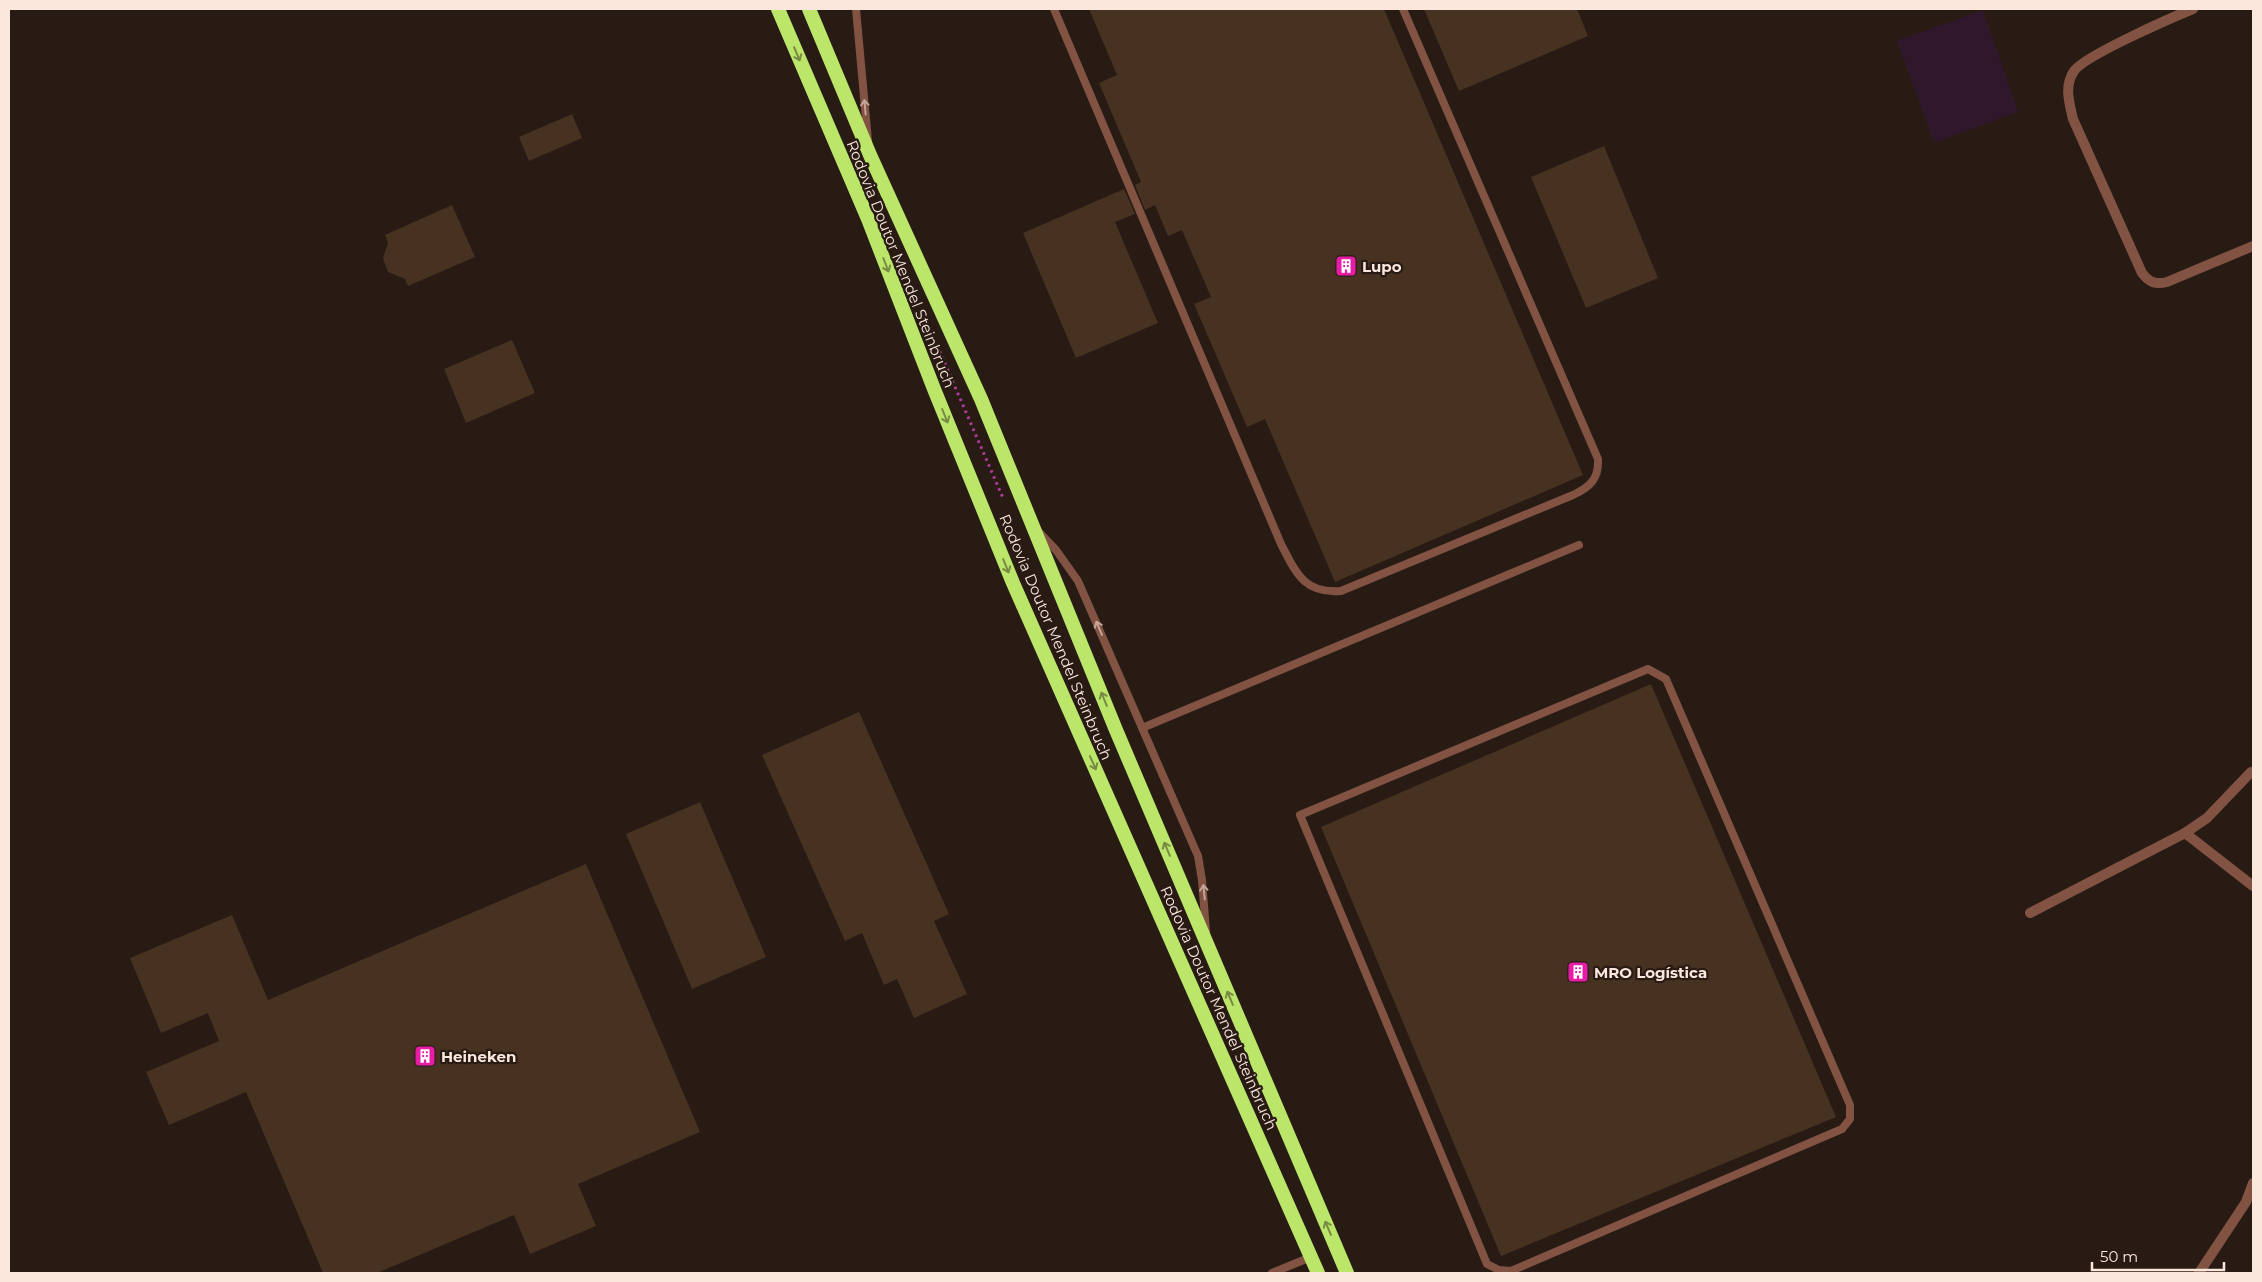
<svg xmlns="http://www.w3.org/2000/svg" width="2262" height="1282" font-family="Montserrat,sans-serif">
<rect width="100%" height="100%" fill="#281b13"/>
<path fill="#31172c" d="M1983,10L2018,112L1934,143L1897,41Z"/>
<g fill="#473121">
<path d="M1089,9H1384L1583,475L1335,582L1265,419L1247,427L1194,304L1211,297L1182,230L1168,236L1155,205L1145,210L1135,185L1141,182L1099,83L1117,75Z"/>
<path d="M1424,9H1577L1588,36L1459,91Z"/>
<path d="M572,114L582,138L529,161L519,137Z"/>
<path d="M1604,146L1658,278L1586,308L1531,177Z"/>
<path d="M1124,189L1135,214L1115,222L1158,323L1076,358L1023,233Z"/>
<path d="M452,205L475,257L408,286L405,279L388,272L383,258L388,243L385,235Z"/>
<path d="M512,340L535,393L466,423L444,369Z"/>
<path d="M1651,684L1836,1117L1501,1256L1321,827Z"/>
<path d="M859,712L949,914L934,921L967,994L914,1018L897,979L884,985L862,933L845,941L762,755Z"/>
<path d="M700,802L766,957L692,989L626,834Z"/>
<path d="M586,864L700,1132L578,1184L596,1226L530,1254L514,1215L377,1273H323L246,1092L169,1125L146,1072L219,1041L208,1013L161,1033L130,958L232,915L268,1000Z"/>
</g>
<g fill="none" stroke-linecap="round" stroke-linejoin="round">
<path stroke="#b03d9d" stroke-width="3" stroke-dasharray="2.5 4" stroke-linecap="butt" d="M937,345L1003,498"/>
<g stroke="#825343" stroke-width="8">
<path d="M856,9L868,141"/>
<path d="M1054,9L1281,544C1296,573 1304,594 1341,591L1573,495C1590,487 1599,479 1598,459L1403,9"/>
<path d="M1039,532L1056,550L1078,581L1198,856L1202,880L1206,931"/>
<path d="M1648,669L1666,679L1850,1105V1119L1842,1129L1511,1271L1499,1270L1487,1264L1300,815Z"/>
<path d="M1142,728L1579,545"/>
<path d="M1272,1273L1311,1257"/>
</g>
<g stroke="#825343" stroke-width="10">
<path d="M2193,9C2173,17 2084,56 2074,71C2064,86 2069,102 2073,119L2142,273C2149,282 2155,285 2167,282L2253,246"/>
<path d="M2185,833L2253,886"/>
<path d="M2030,913L2185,833L2207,818L2251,772"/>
</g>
<path stroke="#825343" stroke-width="10" d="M2199,1273L2246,1202L2253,1183"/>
<g stroke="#bce66a" stroke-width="14">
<path d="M778,9L868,219L934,389L1013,583L1318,1273"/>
<path d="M809,9L870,155L981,399L1116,730L1347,1273"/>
</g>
</g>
<defs><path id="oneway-shaft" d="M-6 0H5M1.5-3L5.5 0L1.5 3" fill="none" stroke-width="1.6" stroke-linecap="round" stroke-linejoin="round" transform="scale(1.25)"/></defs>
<g stroke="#798b43">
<use href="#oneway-shaft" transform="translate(797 54) rotate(67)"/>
<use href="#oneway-shaft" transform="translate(886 265) rotate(69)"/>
<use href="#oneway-shaft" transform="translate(945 416) rotate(68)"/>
<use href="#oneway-shaft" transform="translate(1006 566) rotate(68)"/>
<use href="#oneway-shaft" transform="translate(1104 699) rotate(-112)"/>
<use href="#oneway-shaft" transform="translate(1093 763) rotate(66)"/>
<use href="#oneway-shaft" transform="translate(1167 849) rotate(-113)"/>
<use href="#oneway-shaft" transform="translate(1230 998) rotate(-113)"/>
<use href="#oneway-shaft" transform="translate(1328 1228) rotate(-113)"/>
</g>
<g stroke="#c5a498">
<use href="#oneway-shaft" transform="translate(865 107) rotate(-95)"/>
<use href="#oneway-shaft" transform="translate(1099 628) rotate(-113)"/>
<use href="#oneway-shaft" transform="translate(1204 892) rotate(-96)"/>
</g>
<defs>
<g id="building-square" transform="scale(1.125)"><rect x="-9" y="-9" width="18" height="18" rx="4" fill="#e81da6" stroke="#281b13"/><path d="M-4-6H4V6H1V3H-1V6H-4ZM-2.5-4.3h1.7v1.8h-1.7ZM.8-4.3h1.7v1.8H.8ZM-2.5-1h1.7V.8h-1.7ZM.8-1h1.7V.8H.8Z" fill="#fff"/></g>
</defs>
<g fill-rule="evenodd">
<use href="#building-square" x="1346" y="266"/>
<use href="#building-square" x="1578" y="972"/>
<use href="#building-square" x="425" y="1056"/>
</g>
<g text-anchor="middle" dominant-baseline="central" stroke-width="4.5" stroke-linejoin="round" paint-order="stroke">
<g font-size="15" fill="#fce7dd" stroke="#281b13">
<text transform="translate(901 264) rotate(68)">Rodovia Doutor Mendel Steinbruch</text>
<text transform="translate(1056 637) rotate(67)">Rodovia Doutor Mendel Steinbruch</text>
<text transform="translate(1219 1008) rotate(66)">Rodovia Doutor Mendel Steinbruch</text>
</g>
<g font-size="15" font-weight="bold" fill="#fce7dd" stroke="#281b13" text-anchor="start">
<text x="1362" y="266">Lupo</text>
<text x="1594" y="972">MRO Logística</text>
<text x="441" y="1056">Heineken</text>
</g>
</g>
<rect width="2262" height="1282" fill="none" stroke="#fce7dd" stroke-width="20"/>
<path d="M2092 1262v8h132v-8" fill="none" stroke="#fce7dd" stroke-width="2.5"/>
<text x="2100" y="1262" font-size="15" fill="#fce7dd" stroke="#281b13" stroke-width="4" paint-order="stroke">50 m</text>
</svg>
